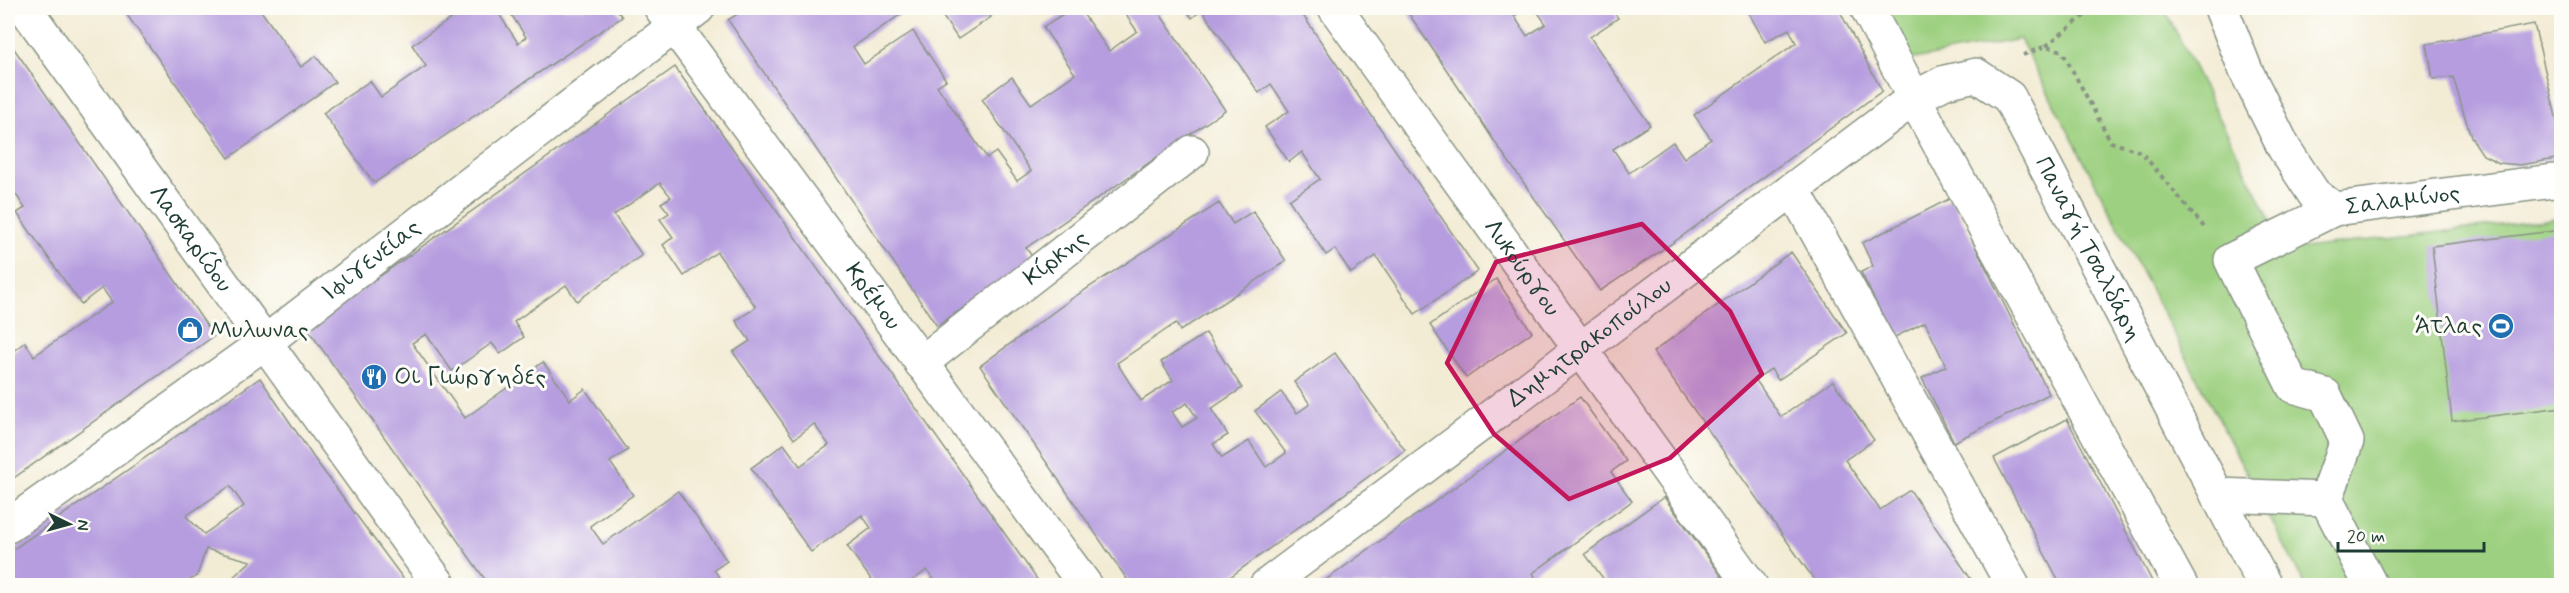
<svg xmlns="http://www.w3.org/2000/svg" width="2569" height="593" font-family="Mynerve,sans-serif">
<rect width="100%" height="100%" fill="#fdfcf7"/>
<filter id="ink" filterUnits="userSpaceOnUse"><feTurbulence type="fractalNoise" baseFrequency=".0167" numOctaves="2"/><feDisplacementMap in="SourceGraphic" scale="12" xChannelSelector="R" yChannelSelector="G"/><feConvolveMatrix kernelMatrix="1 2 1 2 8 2 1 2 1" color-interpolation-filters="sRGB"/></filter>
<filter id="wash" filterUnits="userSpaceOnUse"><feTurbulence type="fractalNoise" baseFrequency=".008" numOctaves="4" result="noise"/><feDisplacementMap in="SourceGraphic" scale="24" xChannelSelector="R" yChannelSelector="G"/><feGaussianBlur stdDeviation="1.35" result="paint"/><feColorMatrix in="noise" values="0 0 0 0 0 0 0 0 0 0 0 0 0 0 0 0 0 1.4 0 .05"/><feComposite in="paint" operator="in"/></filter>
<g filter="url(#wash)">
<rect width="100%" height="100%" fill="#f3ecd5"/>
<path fill="#9dd080" stroke="#5e865a" stroke-width="1.5" d="M1882,8H2164L2286,250L2561,218V585H2305L2020,39L1909,60Z"/>
<g id="blocks">
<g fill="#b69ddf" fill-rule="evenodd">
<path d="M122,8H259L301,67L316,56L335,82L229,158Z"/>
<path d="M467,8H495L518,43L526,37L507,8H616L622,17L374,183L323,113L370,81L381,97L426,66L412,45Z"/>
<path d="M747,8H910L853,47L864,64L913,31L946,80L937,86L987,158L996,152L1017,181L1031,171L982,99L1012,77L1031,104L1075,74L1043,27L1072,8H1079L1109,51L1137,31L1122,9L1170,8L1160,14L1225,110L1026,248L1034,259L937,326L728,20Z"/>
<path d="M937,8H985L991,17L958,39Z"/>
<path d="M1185,8H1298L1478,271L1415,314L1376,256L1351,273L1335,249L1326,255L1289,200L1320,179L1302,152L1289,162L1265,127L1289,111L1271,84L1259,93L1202,10L1192,18Z"/>
<path d="M1405,8H1527L1514,16L1527,36L1546,24L1535,8H1611L1618,18L1590,37L1650,125L1613,149L1629,173L1673,142L1684,158L1711,139L1694,115L1796,43L1789,29L1765,42L1746,8H1838L1882,91L1674,242L1600,291L1497,145Z"/>
<path d="M2534,24L2562,142V158L2520,165L2499,163L2483,155L2471,137L2453,77L2433,79L2427,44Z"/>
<path d="M8,40L214,336L8,482V355L25,342L34,356L112,302L102,288L81,304L17,213L25,208L8,183Z"/>
<path d="M675,67L776,210L1041,585H938L927,570L906,585H875L847,546L871,528L862,515L811,552L751,468L784,444L800,466L829,445L814,424L794,439L733,352L750,341L736,321L756,307L717,252L684,276L663,245L673,237L660,219L669,213L661,203L671,197L660,183L614,215L642,255L577,301L566,285L514,322L524,337L500,354L492,343L452,371L426,334L412,343L465,418L543,362L570,400L585,389L628,450L610,462L633,495L590,526L603,544L678,491L727,561L714,570L725,585H489L307,328Z"/>
<path d="M1951,198L2049,394L1954,442L1922,378L1946,366L1925,322L1893,338L1861,272L1873,266L1862,243Z"/>
<path d="M1219,203L1233,224L1253,211L1286,261L1180,331L1176,323L1117,363L1141,401L1173,380L1161,362L1206,333L1242,388L1211,409L1228,435L1213,444L1222,458L1249,441L1266,467L1286,453L1255,411L1281,392L1297,413L1310,404L1294,382L1335,353L1405,450L1219,585H1131L980,366L1074,297ZM1187,403L1197,418L1182,427L1172,412Z"/>
<path d="M2562,230V407L2452,421L2432,246Z"/>
<path d="M1791,252L1847,333L1778,380L1771,369L1755,379L1781,417L1833,381L1874,440L1845,460L1880,510L1910,490L1975,585H1818L1653,352Z"/>
<path d="M1496,279L1532,332L1466,378L1430,325Z"/>
<path d="M260,378L314,458L408,585H236L231,579L251,561L206,549L197,576L182,585H11L8,581V553ZM230,486L244,506L204,534L186,516Z"/>
<path d="M1580,397L1626,461L1611,472L1632,501L1533,573L1536,579L1527,585H1319Z"/>
<path d="M2067,419L2141,560L2154,585H2061L1994,458Z"/>
<path d="M1664,497L1728,585H1608L1585,554Z"/>
</g>
</g>
</g>
<g filter="url(#ink)">
<use href="#blocks" fill-opacity="0" stroke="#899484" stroke-width="1.5"/>
<g fill="none" stroke-linecap="round" stroke-linejoin="round">
<g stroke="#899484" stroke-width="36">
<g id="minor">
<path id="s1" d="M25,8L440,586"/>
<path id="s2" d="M661,8L1086,586"/>
<path id="s3" d="M1335,8L1751,586"/>
<path d="M1867,8L1914,98L2181,586"/>
<path id="s4" d="M2221,8L2246,71L2284,148L2314,194L2334,209L2562,180"/>
<path d="M1793,189L2013,586"/>
<path d="M2334,209L2231,260L2293,386L2325,395L2347,441L2326,499L2371,586"/>
<path id="s5" d="M921,363L1192,152"/>
<path d="M2217,495L2326,499"/>
<path id="s6" d="M8,526L264,343L698,8"/>
<path id="s7" d="M1266,586L1914,98L1945,82L1976,75L2009,97L2265,586"/>
</g>
</g>
<g stroke="#899484" stroke-width="4" stroke-dasharray="4.5 4.5" stroke-linecap="butt">
<path d="M2046,46L2094,8"/>
<path d="M2023,55L2046,46L2062,51L2111,142L2141,152L2204,227"/>
</g>
<use href="#minor" stroke="#fff" stroke-width="33"/>
</g>
</g>
<path fill="#c2185b" fill-opacity="0.2" stroke="#c2185b" stroke-width="4.5" stroke-linejoin="round" d="M1642,224L1730,311L1762,374L1670,458L1569,499L1494,434L1447,363L1496,262Z"/>
<defs>
<g id="stadium-disc" transform="scale(1.35)"><circle r="9.5" fill="#1f6fb2" stroke="#fdfcf7"/><path d="M0-5a6.5 5 0 1 0 0 10a6.5 5 0 1 0 0-10ZM-3.5-1.8h7v3.6h-7Z" fill="#fff"/></g>
<g id="shop-disc" transform="scale(1.35)"><circle r="9.5" fill="#1f6fb2" stroke="#fdfcf7"/><path d="M-5-2.5h2.3a2.7 3.5 0 0 1 5.4 0H5L5.5 6h-11ZM-1.5-2.5h3a1.5 2.3 0 0 0-3 0Z" fill="#fff"/></g>
<g id="restaurant-disc" transform="scale(1.35)"><circle r="9.5" fill="#1f6fb2" stroke="#fdfcf7"/><path d="M-5-6h1v4h1v-4h1v4h1v-4h1v5L-1.5 .5V6h-2V.5L-5-1ZM5-6V6H3V1.5H1.5Q1.5-4 5-6Z" fill="#fff"/></g>
</defs>
<g fill-rule="evenodd">
<use href="#stadium-disc" x="2501" y="326"/>
<use href="#shop-disc" x="190" y="330"/>
<use href="#restaurant-disc" x="374" y="377"/>
</g>
<g text-anchor="middle" dominant-baseline="central" stroke-width="6" stroke-linejoin="round" paint-order="stroke">
<g font-size="24" fill="#1f3d34" stroke="#fdfcf7">
<text stroke="none"><textPath href="#s4" startOffset="303">Σαλαμίνος</textPath></text>
<text stroke="none"><textPath href="#s1" startOffset="284">Λασκαρίδου</textPath></text>
<text stroke="none"><textPath href="#s7" startOffset="1089">Παναγή Τσαλδάρη</textPath></text>
<text stroke="none"><textPath href="#s5" startOffset="171">Κίρκης</textPath></text>
<text stroke="none"><textPath href="#s6" startOffset="450">Ιφιγενείας</textPath></text>
<text stroke="none"><textPath href="#s3" startOffset="320">Λυκούργου</textPath></text>
<text stroke="none"><textPath href="#s2" startOffset="358">Κρέμου</textPath></text>
<text stroke="none"><textPath href="#s7" startOffset="405">Δημητρακοπούλου</textPath></text>
</g>
<g font-size="24" fill="#1f3d34" stroke="#fdfcf7" text-anchor="start">
<text x="2482" y="326" text-anchor="end">Άτλας</text>
<text x="210" y="330">Μυλωνας</text>
<text x="394" y="377">Οι Γιώργηδες</text>
</g>
</g>
<rect width="2569" height="593" fill="none" stroke="#fdfcf7" stroke-width="30"/>
<g transform="translate(69 524) rotate(95)" stroke="#fdfcf7" stroke-width="4.5" paint-order="stroke">
<path d="M0-4.5L10 22L0 15L-10 22Z" fill="#1f3d34"/>
<text y="-9" font-size="16" font-weight="bold" text-anchor="middle" fill="#1f3d34">N</text>
</g>
<path d="M2338 542v9h146v-9" fill="none" stroke="#1f3d34" stroke-width="3"/>
<text x="2347" y="542" font-size="18" fill="#1f3d34" stroke="#fdfcf7" stroke-width="4.5" paint-order="stroke">20 m</text>
</svg>
